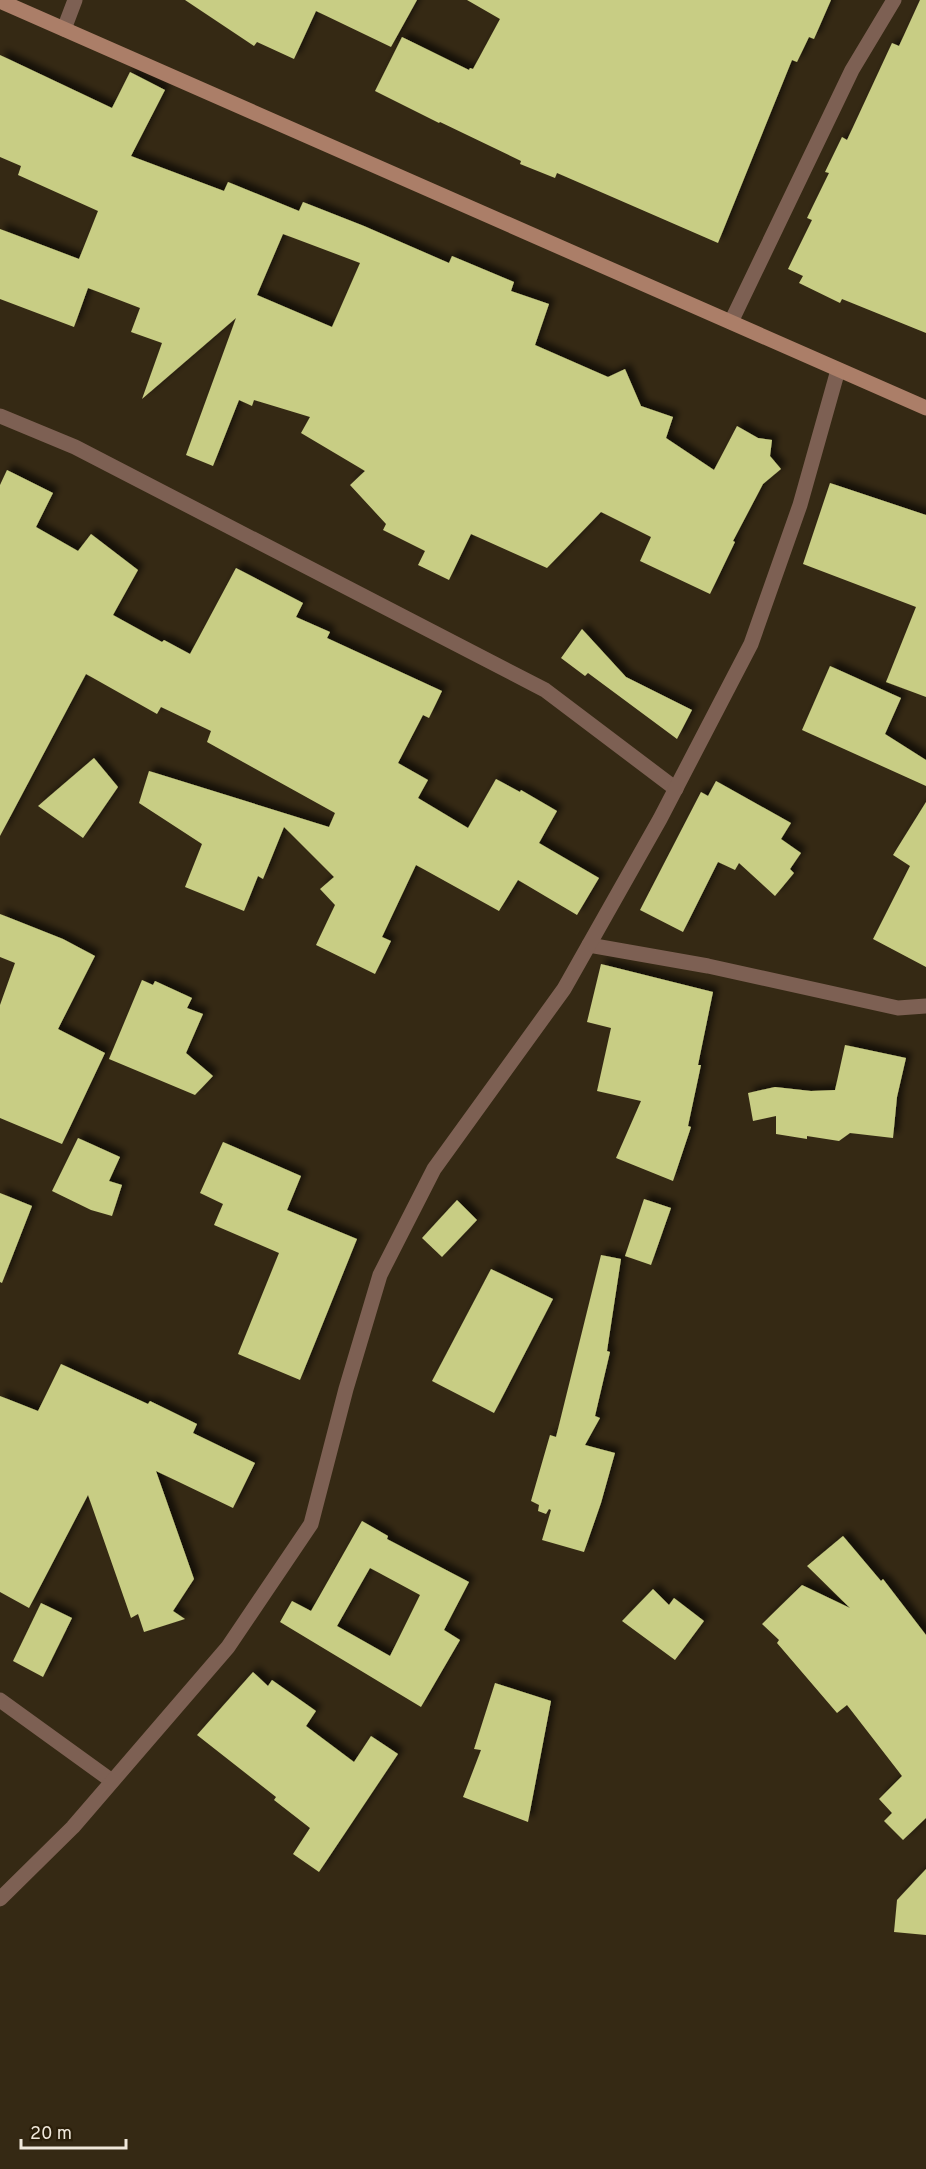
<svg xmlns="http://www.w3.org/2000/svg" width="926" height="2169" font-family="Overpass,sans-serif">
<defs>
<filter id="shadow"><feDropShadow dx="5.5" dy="-5.5" stdDeviation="3" flood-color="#0009"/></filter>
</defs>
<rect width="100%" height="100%" fill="#352914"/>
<g fill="#c8cd84" fill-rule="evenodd" filter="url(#shadow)">
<path d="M185,0H417L391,47L316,11L294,59L257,42L254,46Z"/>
<path d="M467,0H831L814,39L809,37L797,62L792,60L718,243L557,173L555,178L520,164L521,161L440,122L439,123L375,91L402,37L469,70L470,68L473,69L500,19Z"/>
<path d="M920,0H926V333L842,299L840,303L799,283L803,276L788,269L812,220L807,218L829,173L825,172L842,137L847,140L892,43L899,46Z"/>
<path d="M0,55L112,108L130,72L165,90L131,156L224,191L228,182L299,211L303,202L364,226L449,263L452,256L514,282L511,291L549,304L535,345L608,377L625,369L641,406L673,417L666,438L714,470L737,426L758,438L772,440L770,456L781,469L763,484L733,541L735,542L710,594L640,561L651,537L601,512L547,568L471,534L449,580L418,565L425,551L383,530L386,524L350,485L365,471L301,433L310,417L254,400L252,406L239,400L213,466L186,455L236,318L142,399L162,343L131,332L140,308L88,288L74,327L0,299V229L79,259L98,211L18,175L21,166L0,157ZM283,234L360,263L332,327L257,295Z"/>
<path d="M7,470L53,493L36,527L78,551L91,534L138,570L113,615L162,642L164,640L190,654L236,568L303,603L296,617L330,632L327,638L442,691L429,718L423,715L398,763L428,780L418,798L468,828L496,779L520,792L521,790L557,811L539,843L599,878L577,915L518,880L499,911L416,865L382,937L391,941L375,974L316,945L335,905L320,889L334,877L284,827L263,879L258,876L244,911L185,887L202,844L139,803L149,771L329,827L335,813L207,742L211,731L161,707L157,714L86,674L0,836V485Z"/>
<path d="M830,483L926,515V697L886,682L916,607L803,564Z"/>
<path d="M582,629L626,677L692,710L677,739L588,673L585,676L561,658Z"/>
<path d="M830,666L901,698L885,734L926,760V786L802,730Z"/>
<path d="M94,758L118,787L83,838L38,806Z"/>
<path d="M716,781L791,823L781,839L801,853L790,869L794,873L775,896L739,863L735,870L718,862L683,932L640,910L701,792L708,796Z"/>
<path d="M926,802V967L873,939L910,866L893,855Z"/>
<path d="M0,914L63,939L95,956L58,1029L105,1053L62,1144L0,1118V1005L15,963L0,957Z"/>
<path d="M601,964L713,992L698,1065H701L688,1126L691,1127L673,1181L616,1158L641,1101L597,1091L611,1028L587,1022Z"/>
<path d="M142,980L153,985L155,981L192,998L187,1008L203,1014L186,1053L213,1076L195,1095L109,1059Z"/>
<path d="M845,1045L906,1058L897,1097L893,1138L850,1133L839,1141L807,1136V1139L776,1134V1116L753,1121L748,1093L775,1087L811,1091L835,1090Z"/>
<path d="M78,1138L120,1157L109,1181L122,1185L112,1216L91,1210L52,1191Z"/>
<path d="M223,1142L301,1176L287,1210L357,1239L300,1380L238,1354L279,1253L214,1225L223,1204L200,1193Z"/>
<path d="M0,1193L32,1206L2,1283L0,1282Z"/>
<path d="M644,1199L671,1208L651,1265L625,1256Z"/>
<path d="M457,1200L477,1220L442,1257L422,1238Z"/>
<path d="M601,1255L621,1259L607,1351L610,1352L595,1416L600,1418L585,1445L615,1453L601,1503L584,1552L542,1540L551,1510L549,1509L546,1514L538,1511L539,1505L531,1501L550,1435L556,1437Z"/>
<path d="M491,1269L553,1299L494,1413L432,1381Z"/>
<path d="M61,1364L148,1404L150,1401L197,1424L193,1433L255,1463L233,1508L156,1471L194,1579L173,1611L185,1619L144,1632L138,1614L131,1618L88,1495L29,1608L0,1592V1396L38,1411Z"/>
<path d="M362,1521L388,1536L387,1539L469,1582L444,1630L460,1640L421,1707L280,1622L292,1601L311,1611ZM370,1568L420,1595L390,1656L337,1626Z"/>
<path d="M843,1536L881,1581L883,1579L926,1635V1818L903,1840L884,1821L892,1813L879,1799L902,1776L847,1705L837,1713L777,1643L779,1640L762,1624L802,1585L850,1608L807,1566Z"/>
<path d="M653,1589L669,1605L674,1598L704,1621L675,1660L622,1621Z"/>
<path d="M41,1603L72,1618L43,1677L13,1661Z"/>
<path d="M253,1672L268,1686L272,1680L316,1711L306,1726L354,1762L371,1736L398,1754L319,1872L293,1854L310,1828L274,1800L276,1797L197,1735Z"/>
<path d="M495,1683L551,1701L528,1822L463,1797L481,1750L474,1749Z"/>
<path d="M926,1869V1935L894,1932L897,1900Z"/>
</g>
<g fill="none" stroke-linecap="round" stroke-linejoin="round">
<g stroke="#7d6053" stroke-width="15">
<path d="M64,29L75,0"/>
<path d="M731,322L852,70L894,0"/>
<path d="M0,416L75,447L545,690L676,789"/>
<path d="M589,945L708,966L898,1008L926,1006"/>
<path d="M0,1700L112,1781"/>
<path d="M0,1899L73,1827L228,1647L311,1524L346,1389L380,1275L434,1169L564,989L660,819L751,644L800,505L838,370"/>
</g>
<path stroke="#ab7e68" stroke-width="15" d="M0,1L926,408"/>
</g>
<path d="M21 2139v9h105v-9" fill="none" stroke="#f0e8db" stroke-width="3"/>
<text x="30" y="2139" font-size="18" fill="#f0e8db" stroke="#2b1f0a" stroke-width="4.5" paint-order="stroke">20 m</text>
</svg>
